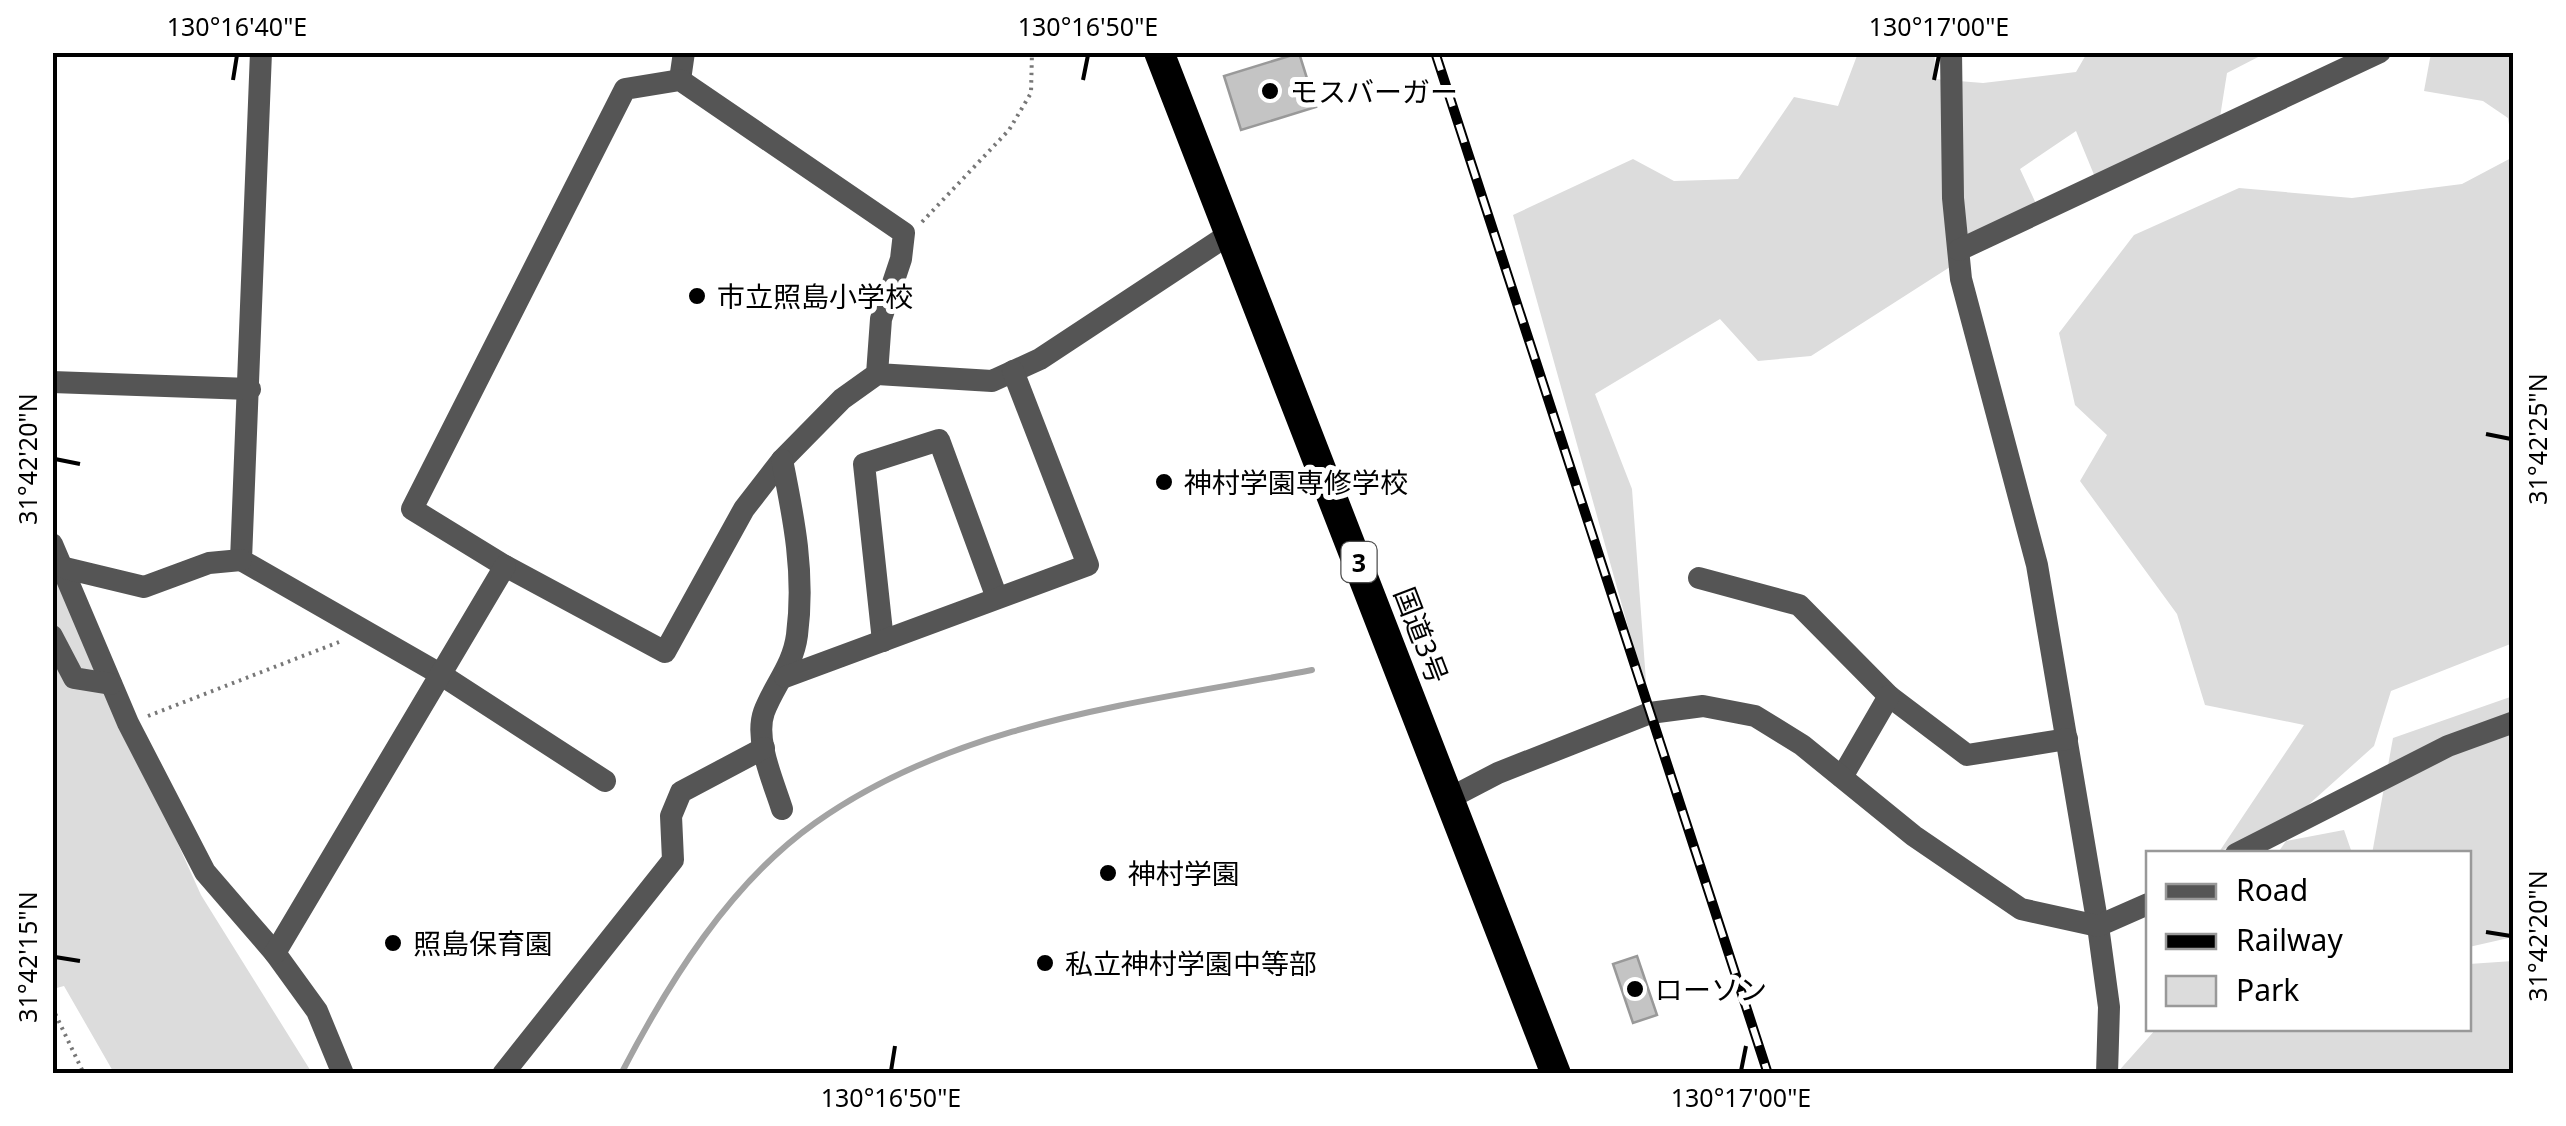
<svg xmlns="http://www.w3.org/2000/svg" width="2566" height="1126" font-family="'Noto Sans','Noto Sans JP',sans-serif">
<rect width="100%" height="100%" fill="#fff"/>
<g fill="#dcdcdc">
<path d="M1858,53H1935L1934,79L1983,83L2076,72L2087,53H2266L2227,73L2220,117L2097,182L2076,131L2020,169L2039,210L1811,356L1758,361L1720,319L1595,394L1632,489L1647,695L1513,215L1633,159L1674,181L1738,179L1794,97L1838,106Z"/>
<path d="M2431,53H2513V151L2508,118L2483,101L2424,91Z"/>
<path d="M2513,157V643L2391,691L2374,746L2307,806L2219,852L2304,725L2205,705L2177,614L2080,481L2107,435L2075,405L2059,333L2134,235L2239,188L2352,198L2462,184Z"/>
<path d="M52,564L201,895L312,1073H114L64,986L53,989Z"/>
<path d="M2513,696V937L2469,947L2468,854H2372L2393,738Z"/>
<path d="M2344,830L2352,853L2277,854L2286,841Z"/>
<path d="M2513,961V1073L2116,1074L2156,1029L2468,1028L2469,964Z"/>
</g>
<g fill="none" stroke-linecap="round" stroke-linejoin="round">
<path stroke="#a3a3a3" stroke-width="6" d="M621,1074C668,983 730,883 815,823C960,720 1143,703 1312,670"/>
</g>
<g fill="#c4c4c4" stroke="#999" stroke-width="2.5">
<path d="M1299,53L1316,107L1241,130L1224,76Z"/>
<path d="M1637,956L1657,1015L1633,1023L1613,964Z"/>
</g>
<g fill="none" stroke-linecap="round" stroke-linejoin="round">
<g stroke="#777" stroke-width="4" stroke-dasharray="2.5 5" stroke-linecap="butt">
<path d="M922,222L1009,130L1031,93L1032,52"/>
<path d="M148,716L339,642"/>
<path d="M52,1007L84,1074"/>
</g>
<g stroke="#555" stroke-width="22">
<path d="M261,52L241,560L440,674L605,781"/>
<path d="M1951,52L1953,198L1961,279L2037,565L2098,926L2109,1007L2107,1074"/>
<path d="M680,80L684,52"/>
<path d="M1959,250L2380,52"/>
<path d="M877,374L881,319L901,259L904,233L680,80L625,89L412,509L505,566L665,652L744,509L782,460L842,399L877,374L992,381L1040,359L1231,233"/>
<path d="M52,382L250,389"/>
<path d="M782,460C794,519 805,574 797,635C793,666 774,685 764,712C754,740 774,783 782,809"/>
<path d="M52,544L128,723L205,872L275,953L317,1011L343,1074"/>
<path d="M65,568L144,587L209,563L241,560"/>
<path d="M1699,578L1799,605L1889,696L1967,755L2067,739"/>
<path d="M52,636L74,678L111,684"/>
<path d="M883,641L864,464L939,440L997,598"/>
<path d="M785,677L1088,565L1013,371"/>
<path d="M1842,777L1889,696"/>
<path d="M1450,798L1498,773L1650,713L1703,706L1755,716L1802,745L1914,836L2021,909L2098,926L2148,904"/>
<path d="M2236,854L2448,746L2514,722"/>
<path d="M275,953L505,566"/>
<path d="M503,1074L673,860L671,816L681,792L764,748"/>
</g>
<path stroke="#000" stroke-width="30" d="M1159,52L1556,1074"/>
<g stroke="#000" stroke-width="10">
<path id="rail" d="M1435,52L1768,1074"/>
</g>
<use href="#rail" stroke="#fff" stroke-width="6" stroke-dasharray="19" stroke-linecap="butt"/>
</g>
<path fill="none" stroke="#000" stroke-width="4" d="M233,80L237,55M1083,80L1088,55M1934,80L1939,55M2486,434L2511,439M55,459L80,464M2486,932L2511,936M55,957L80,961M891,1071L895,1046M1741,1071L1746,1046"/>
<g fill="#000" stroke="#fff" stroke-width="4">
<circle cx="1270" cy="91" r="10"/>
<circle cx="697" cy="296" r="10"/>
<circle cx="1164" cy="482" r="10"/>
<circle cx="1108" cy="873" r="10"/>
<circle cx="393" cy="943" r="10"/>
<circle cx="1045" cy="963" r="10"/>
<circle cx="1635" cy="989" r="10"/>
</g>
<g text-anchor="middle" dominant-baseline="central" stroke-width="10" stroke-linejoin="round" paint-order="stroke">
<rect fill="#fff" stroke="#4c4c4c" stroke-width="2.5" x="1341.5" y="542" width="35" height="40" rx="8"/>
<g font-size="25" font-weight="bold" fill="#000">
<text x="1359" y="562">3</text>
</g>
<g font-size="28" fill="#000" stroke="#fff" text-anchor="start">
<text x="1290" y="91">モスバーガー</text>
<text x="717" y="296">市立照島小学校</text>
<text x="1184" y="482">神村学園専修学校</text>
<text x="1128" y="873">神村学園</text>
<text x="413" y="943">照島保育園</text>
<text x="1065" y="963">私立神村学園中等部</text>
<text x="1655" y="989">ローソン</text>
</g>
<g font-size="28" fill="#000" stroke="#fff">
<text transform="translate(1422 635) rotate(69)">国道3号</text>
</g>
</g>
<rect width="2566" height="1126" fill="none" stroke="#ffffff" stroke-width="110"/>
<rect x="2146" y="851" width="325" height="180" fill="#ffffff" stroke="#999999" stroke-width="2.5"/>
<rect x="2166" y="884" width="50" height="15" fill="#555555" stroke="#999999" stroke-width="2.5"/>
<text x="2236" y="901" font-size="30" fill="#000000">Road</text>
<rect x="2166" y="934" width="50" height="15" fill="#000000" stroke="#999999" stroke-width="2.5"/>
<text x="2236" y="951" font-size="30" fill="#000000">Railway</text>
<rect x="2166" y="976" width="50" height="30" fill="#dcdcdc" stroke="#999999" stroke-width="2.5"/>
<text x="2236" y="1001" font-size="30" fill="#000000">Park</text>
<rect x="55" y="55" width="2456" height="1016" fill="none" stroke="#000" stroke-width="4"/>
<g font-size="25" text-anchor="middle" fill="#000">
<text x="237" y="36">130°16'40"E</text>
<text x="1088" y="36">130°16'50"E</text>
<text x="1939" y="36">130°17'00"E</text>
<text transform="translate(2538 439) rotate(-90)" y="9">31°42'25"N</text>
<text transform="translate(28 459) rotate(-90)" y="9">31°42'20"N</text>
<text transform="translate(2538 936) rotate(-90)" y="9">31°42'20"N</text>
<text transform="translate(28 957) rotate(-90)" y="9">31°42'15"N</text>
<text x="891" y="1107">130°16'50"E</text>
<text x="1741" y="1107">130°17'00"E</text>
</g>
</svg>
